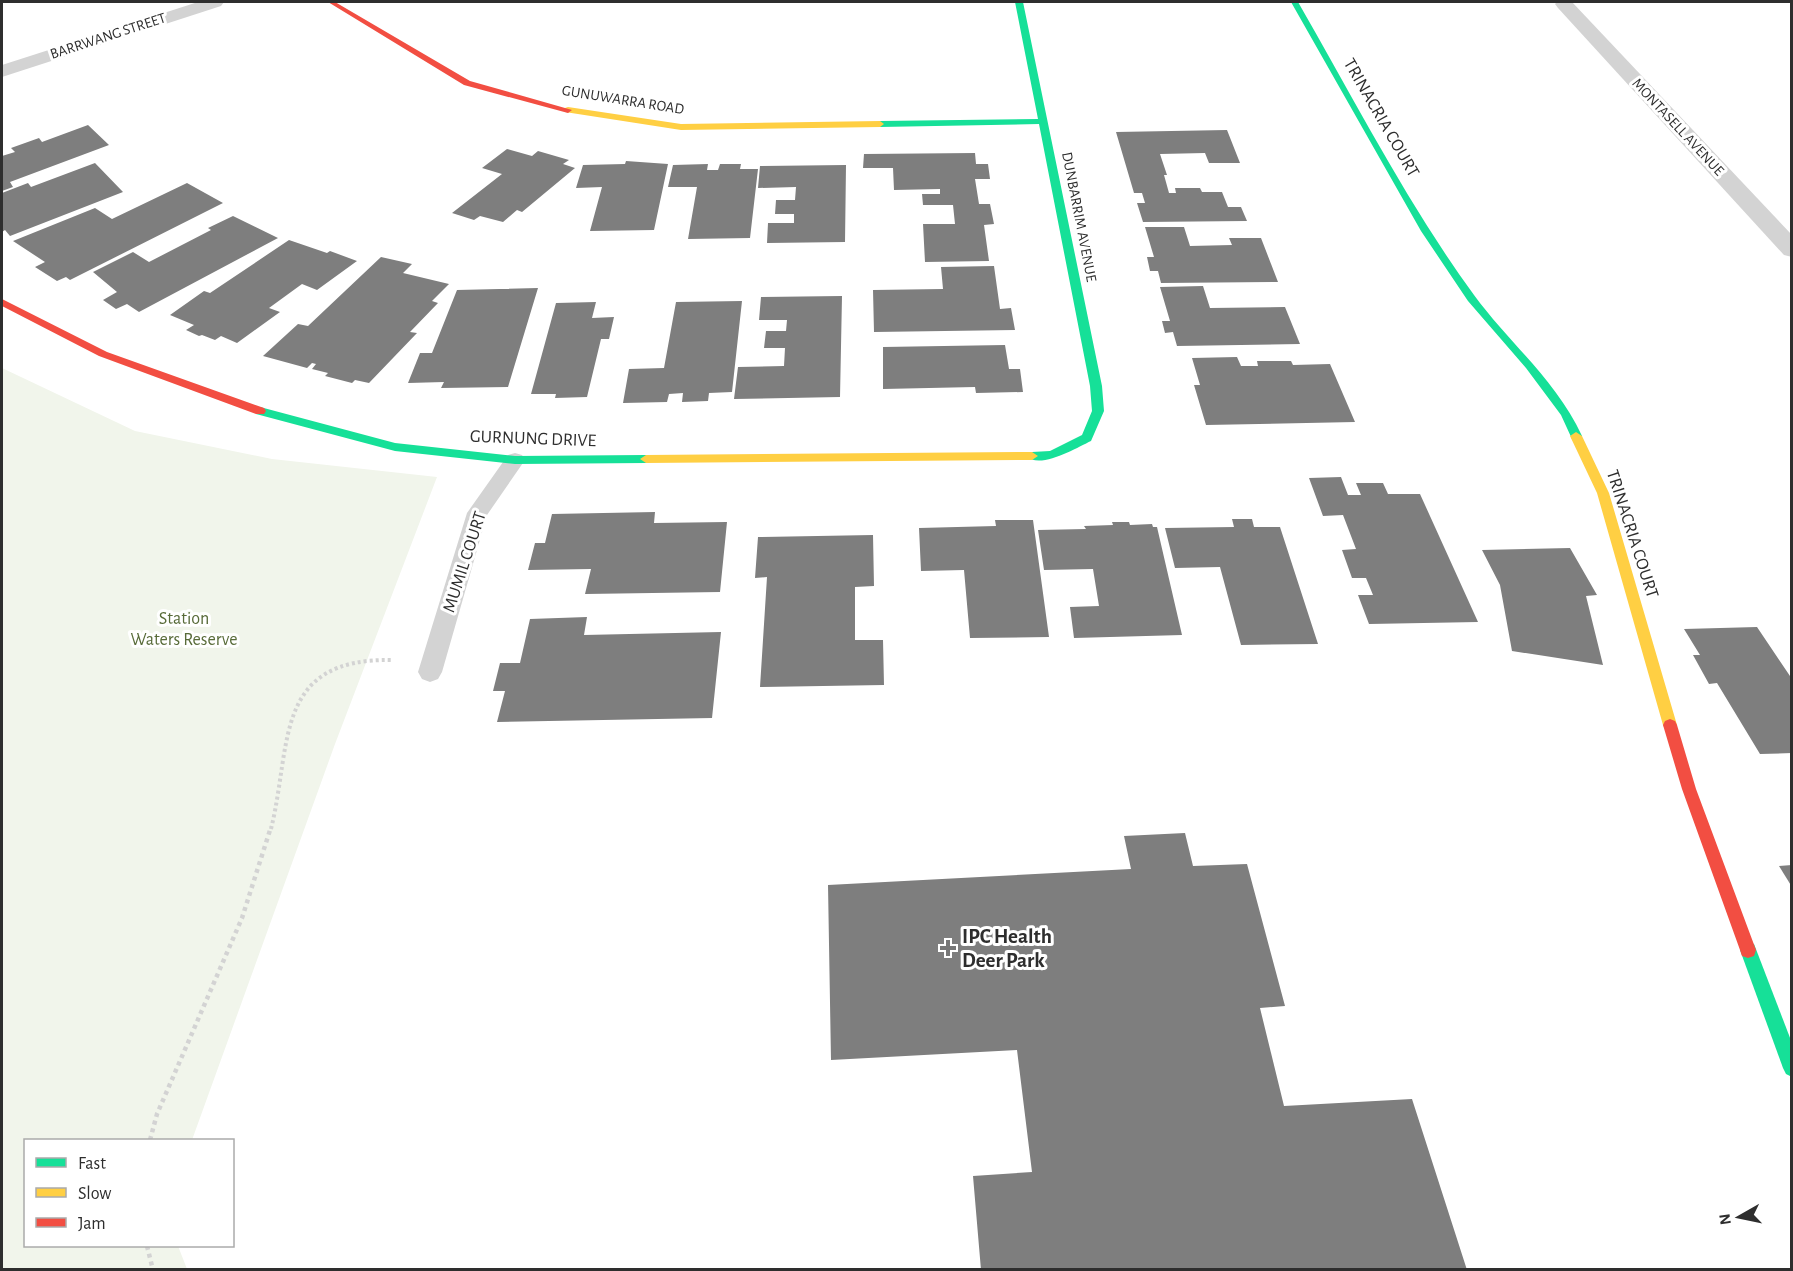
<svg xmlns="http://www.w3.org/2000/svg" width="1793" height="1271" font-family="'Alegreya Sans',sans-serif">
<rect width="100%" height="100%" fill="#fff"/>
<path fill="#f1f5eb" d="M2,368L135,431L272,459L437,477L335,744L192,1140H26V1246H178L187,1269H2Z"/>
<g fill="#7e7e7e">
<path d="M88,125L109,145L10,182L13,187L2,191V156L15,152L11,148L39,138L42,142Z"/>
<path d="M1227,130L1240,163H1209L1205,153L1160,154L1167,175H1164L1169,193H1176L1175,188H1200L1202,192H1222L1228,207H1241L1247,221L1143,222L1137,203H1145L1142,193H1134L1116,132Z"/>
<path d="M507,149L532,156L538,151L569,160L563,164L575,168L522,212L517,210L503,222L480,216L474,220L452,213L502,174L482,168Z"/>
<path d="M975,153L976,164H988L990,179H975L979,204H990L994,224L984,225L989,261L925,262L923,224H955L953,205H923L922,194H940V189L894,190L893,168H863L864,154Z"/>
<path d="M626,161L668,164L654,230L590,231L602,187L576,188L583,165L625,164Z"/>
<path d="M95,163L123,192L10,236L5,230L2,232V193L28,183L31,187Z"/>
<path d="M708,164L707,170H718L720,164H741L740,169H758L750,238L688,239L697,187H668L673,165Z"/>
<path d="M846,165L845,242L767,243L768,223H794V214H775L776,200H795L796,187L758,188L760,166Z"/>
<path d="M187,183L223,203L70,280L66,277L57,281L35,267L45,262L13,241L95,208L112,219Z"/>
<path d="M233,216L278,238L139,312L127,304L116,309L103,300L117,292L93,272L133,252L149,262L211,230L208,228Z"/>
<path d="M1145,227H1184L1190,246L1232,245L1229,238H1261L1278,282L1161,283L1158,271H1150L1147,257H1154Z"/>
<path d="M289,240L327,253L330,251L357,261L317,290L302,284L269,308L280,312L237,343L221,336L215,340L202,335L199,336L186,330L194,325L170,315L204,291L210,293Z"/>
<path d="M381,257L412,264L403,273L449,284L432,301L438,303L410,332L417,333L369,383L355,380L352,383L325,376L328,373L312,369L316,364L312,363L307,368L263,356L298,324L308,326Z"/>
<path d="M994,266L1000,309L1011,308L1015,330L874,332L873,290L943,289L941,267Z"/>
<path d="M1203,286L1210,308L1285,307L1300,344L1177,346L1173,332L1165,333L1162,321H1170L1160,287Z"/>
<path d="M538,288L508,387L441,388L444,382L408,383L420,353H432L457,290Z"/>
<path d="M842,296L840,397L734,399L738,367L784,366L785,348H764L766,331H786L787,320H759L761,297Z"/>
<path d="M742,301L732,392L709,393L708,401L682,402L683,393L669,394L667,402L623,403L629,369L664,368L676,302Z"/>
<path d="M596,302L592,318L614,317L609,339H601L587,397L555,398L556,394H531L556,303Z"/>
<path d="M1005,345L1009,369H1020L1023,392L976,393L975,387L883,389V347Z"/>
<path d="M1237,357L1241,366H1258L1257,361H1291L1293,365L1330,364L1355,422L1206,425L1194,385H1200L1192,358Z"/>
<path d="M1341,477L1348,495H1361L1356,483H1383L1388,494H1420L1478,622L1369,624L1358,595H1373L1366,578H1352L1342,550L1356,549L1343,515L1323,516L1309,478Z"/>
<path d="M655,512L654,523L727,522L720,592L585,594L591,569L528,570L535,543H545L552,514Z"/>
<path d="M1232,519H1252L1254,527H1280L1318,644L1241,645L1220,567L1175,568L1165,528L1234,527Z"/>
<path d="M995,520H1033L1049,637L970,638L964,570L921,571L919,528L996,526Z"/>
<path d="M1112,522H1129L1130,525L1152,524L1153,527H1157L1182,635L1074,638L1070,607L1099,606L1093,569L1044,570L1038,530L1086,529L1084,526L1113,525Z"/>
<path d="M873,535L874,586L855,587V640H883L884,685L760,687L767,577L755,578L758,537Z"/>
<path d="M1570,548L1597,595L1586,596L1603,665L1512,651L1500,585L1482,550Z"/>
<path d="M587,617L584,635L721,632L712,718L497,722L505,691H493L500,663H520L530,619Z"/>
<path d="M1757,627L1792,679V753L1760,754L1717,683L1709,684L1693,655H1700L1684,629Z"/>
<path d="M1185,833L1193,866L1247,864L1285,1006L1260,1008L1284,1106L1412,1099L1467,1270H981L973,1176L1032,1172L1017,1050L831,1060L828,885L1131,869L1124,836Z"/>
<path d="M1792,865V887L1779,866Z"/>
</g>
<g fill="none" stroke-linecap="round" stroke-linejoin="round">
<path stroke="#d3d3d3" stroke-width="4" stroke-dasharray="3 3" stroke-linecap="butt" d="M271,829C292,744 273,658 392,660"/>
<g stroke="#d3d3d3" stroke-width="4.5" stroke-dasharray="4 4" stroke-linecap="butt">
<path d="M150,1140L157,1114L242,918L271,827"/>
<path d="M147,1246L153,1270"/>
</g>
<path fill="#d3d3d3" fill-rule="evenodd" d="M515,453L522,455L525,460L487,515L442,672L438,679L430,682L422,679L418,672L467,513L508,455Z"/>
<g fill="#d3d3d3" fill-rule="evenodd">
<path d="M198,2H224L221,6L2,77V65Z"/>
<path d="M1557,2H1572L1792,235V257L1784,255L1558,8L1555,4Z"/>
</g>
<g fill="#16e098" fill-rule="evenodd">
<path d="M1015,2H1023L1102,386L1104,411L1091,441C1076,448 1040,470 1026,456L1032,452L1050,451L1082,435L1092,411L1090,386L1039,124L880,127L876,124L880,121L1038,119Z"/>
<path d="M1291,2H1298C1354,99 1408,205 1474,295C1510,344 1556,380 1582,436L1580,439H1572L1561,415L1526,368L1468,301L1421,231Z"/>
<path d="M260,407L395,443L515,456L646,455L652,459L646,463L515,464L395,451L256,414V408Z"/>
<path d="M1748,942L1754,944L1792,1043V1077L1786,1074L1783,1068L1740,950L1742,944Z"/>
</g>
<g fill="#ffcf43" fill-rule="evenodd">
<path d="M568,107L681,124L880,121L884,124L880,127L681,130L565,112V108Z"/>
<path d="M1576,432L1582,436L1609,493L1677,725L1675,729L1670,731L1665,729L1663,725L1597,493L1570,436Z"/>
<path d="M1032,452L1038,456L1032,460L646,463L640,459L646,455Z"/>
</g>
<g fill="#f24e42" fill-rule="evenodd">
<path d="M328,2H335L470,81L572,110L568,113L464,85Z"/>
<path d="M2,299L107,352L264,408L266,411L264,414H256L99,356L2,306Z"/>
<path d="M1670,719L1675,721L1677,725L1696,789L1756,950L1754,956L1748,958L1742,956L1740,950L1682,789L1663,725L1665,721Z"/>
</g>
</g>
<path fill="#777" stroke="#fff" stroke-width="2" d="M945 939h6v6h6v6h-6v6h-6v-6h-6v-6h6z"/>
<g text-anchor="middle" dominant-baseline="central" stroke-width="6" stroke-linejoin="round" paint-order="stroke">
<g font-size="15" fill="#2e2e2e" stroke="#fff">
<text transform="translate(108 36) rotate(-18)">BARRWANG STREET</text>
<text transform="translate(623 100) rotate(9)">GUNUWARRA ROAD</text>
<text transform="translate(1678 127) rotate(47)">MONTASELL AVENUE</text>
<text transform="translate(1079 217) rotate(79)">DUNBARRIM AVENUE</text>
</g>
<g font-size="18" fill="#2e2e2e" stroke="#fff">
<text transform="translate(1381 118) rotate(60)">TRINACRIA COURT</text>
<text transform="translate(533 439) rotate(2)">GURNUNG DRIVE</text>
<text transform="translate(1632 534) rotate(72)">TRINACRIA COURT</text>
<text transform="translate(465 562) rotate(-72)">MUMIL COURT</text>
</g>
<g font-size="18" fill="#586b39" stroke="#fff">
<text x="184" y="619">Station<tspan x="184" dy="21">Waters Reserve</tspan></text>
</g>
<g font-size="21" font-weight="bold" fill="#2e2e2e" stroke="#fff" text-anchor="start">
<text x="962" y="936">IPC Health<tspan x="962" dy="24">Deer Park</tspan></text>
</g>
</g>
<rect width="1793" height="1271" fill="none" stroke="#2e2e2e" stroke-width="6"/>
<rect x="24" y="1139" width="210" height="108" fill="#ffffff" stroke="#ababab" stroke-width="1.5"/>
<rect x="36" y="1158" width="30" height="9" fill="#16e098" stroke="#ababab" stroke-width="1.5"/>
<text x="78" y="1169" font-size="18" fill="#2e2e2e">Fast</text>
<rect x="36" y="1188" width="30" height="9" fill="#ffcf43" stroke="#ababab" stroke-width="1.5"/>
<text x="78" y="1199" font-size="18" fill="#2e2e2e">Slow</text>
<rect x="36" y="1218" width="30" height="9" fill="#f24e42" stroke="#ababab" stroke-width="1.5"/>
<text x="78" y="1229" font-size="18" fill="#2e2e2e">Jam</text>
<g transform="translate(1739 1217) rotate(261)" stroke="#ffffff" stroke-width="4.5" paint-order="stroke">
<path d="M0-4.5L10 22L0 15L-10 22Z" fill="#2e2e2e"/>
<text y="-9" font-size="16" font-weight="bold" text-anchor="middle" fill="#2e2e2e">N</text>
</g>
</svg>
